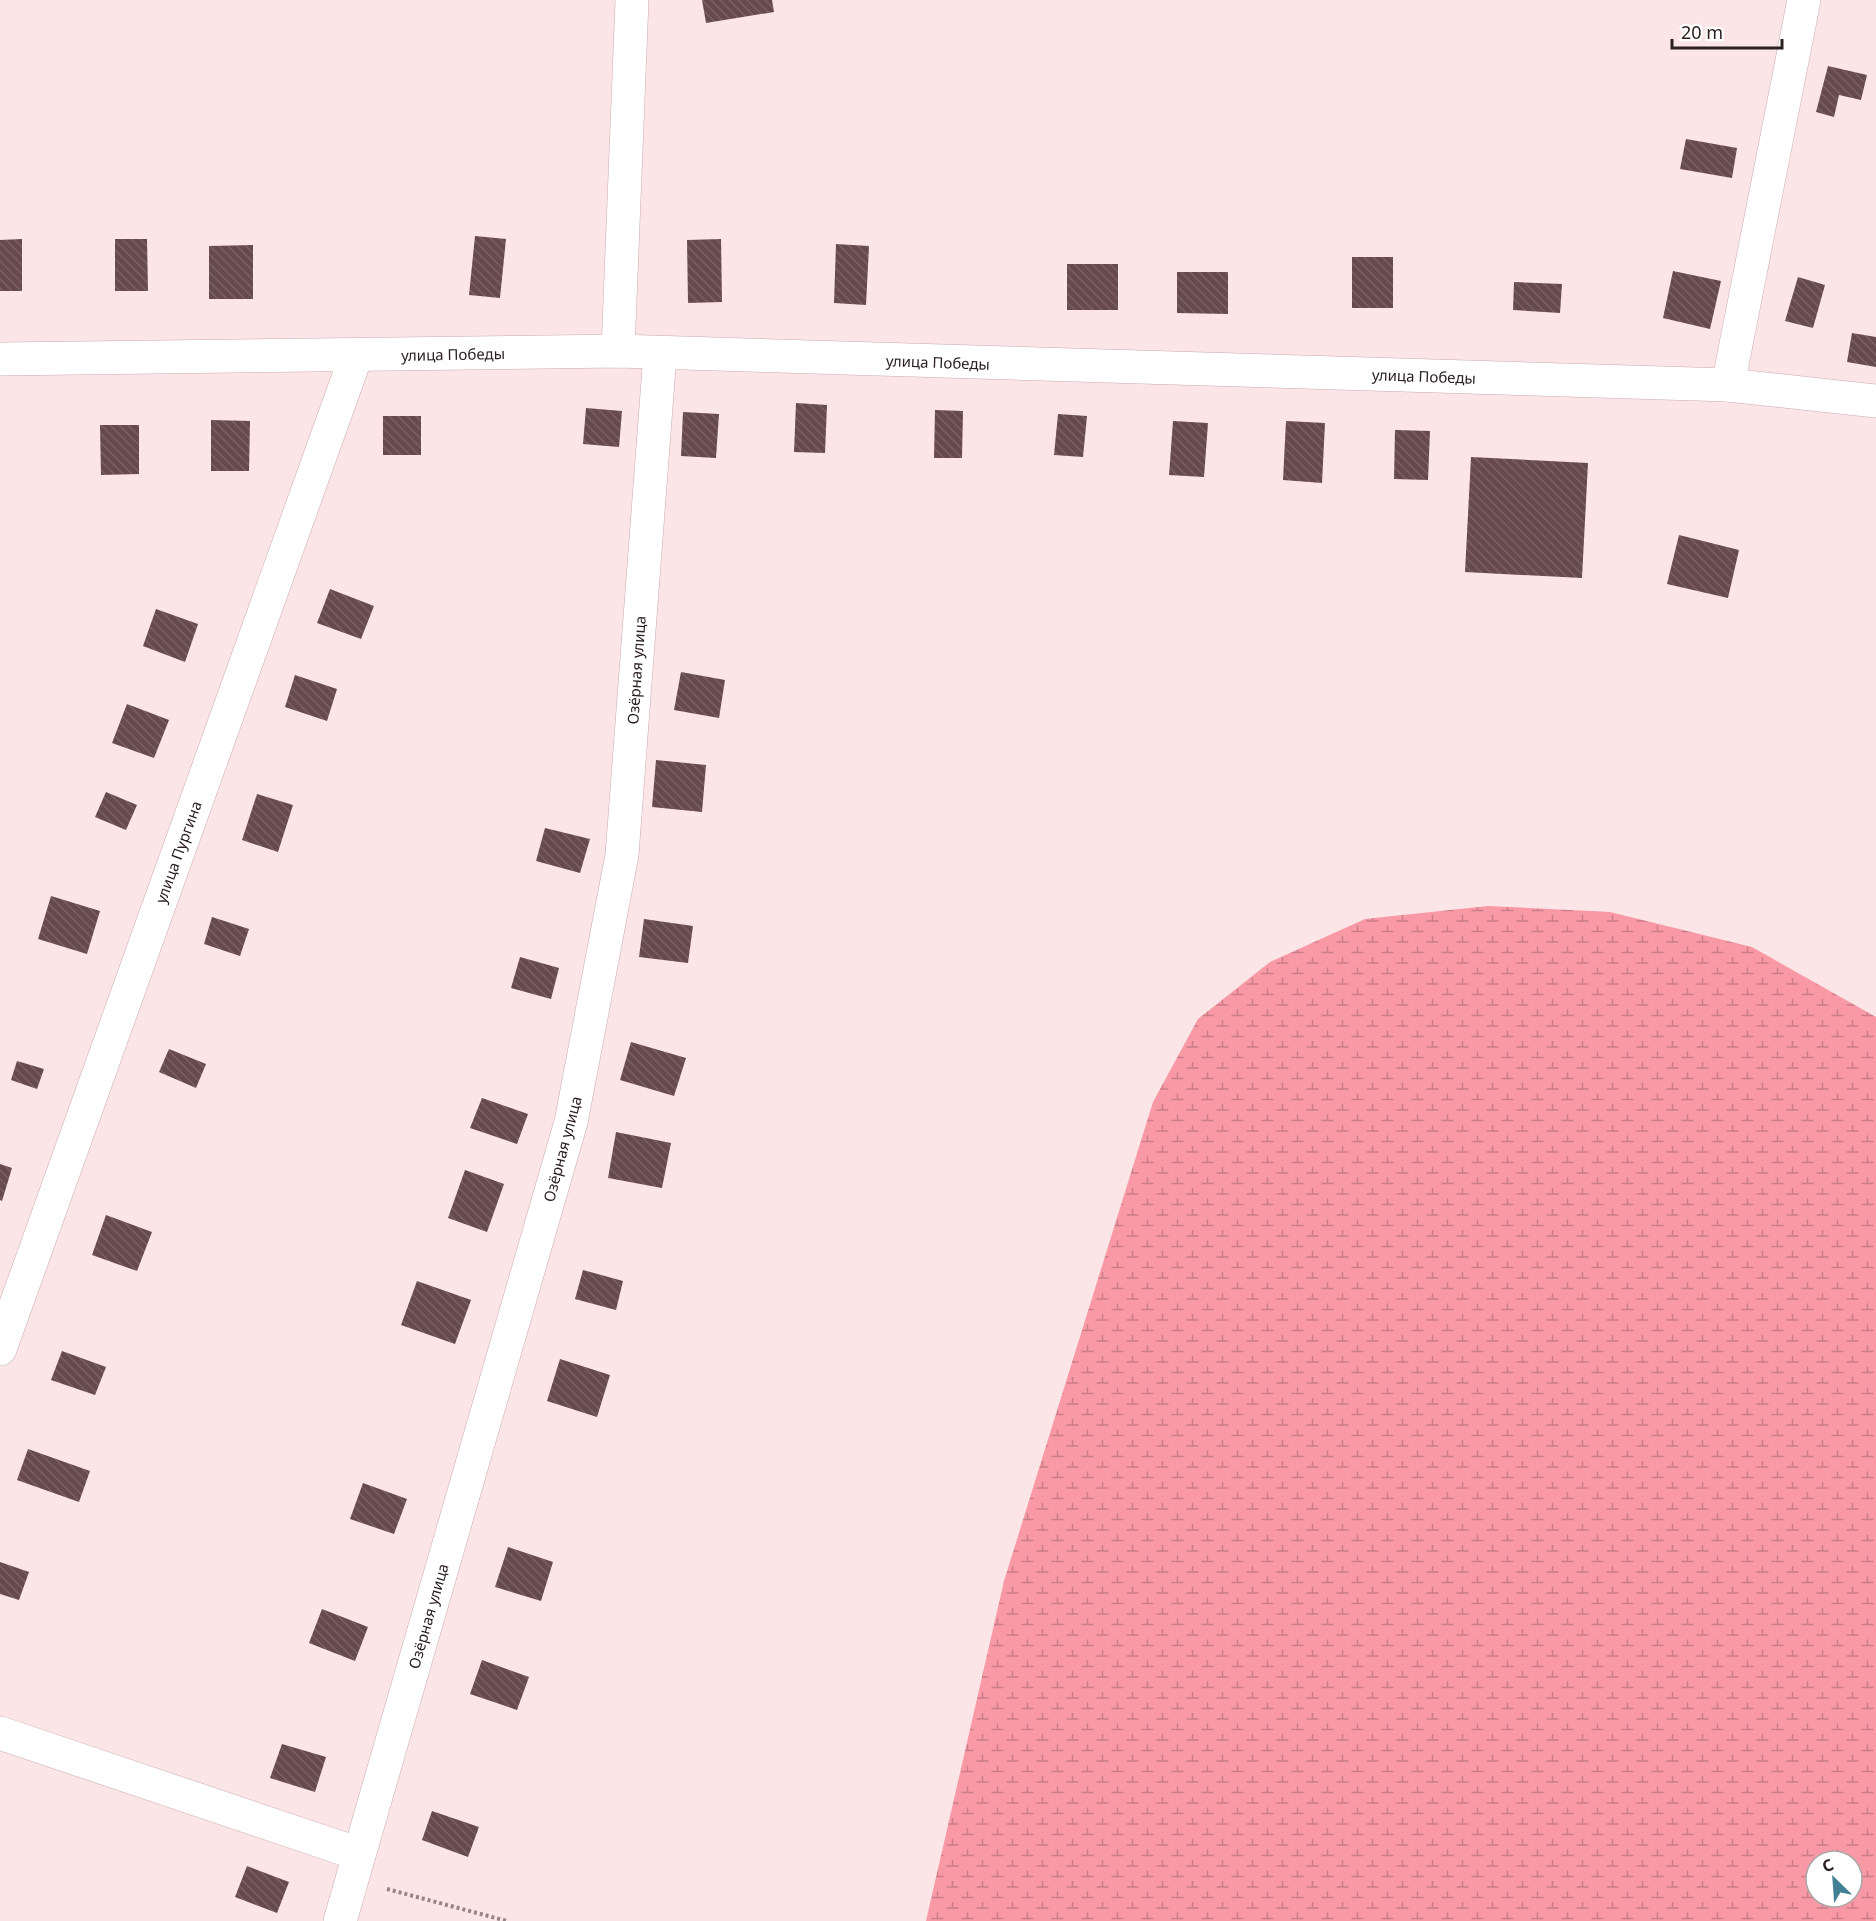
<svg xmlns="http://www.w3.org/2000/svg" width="1876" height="1921" font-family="'Noto Sans',sans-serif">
<defs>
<pattern id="wetland-marsh" width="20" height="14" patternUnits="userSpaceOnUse" patternTransform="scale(1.5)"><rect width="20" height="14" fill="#f999a6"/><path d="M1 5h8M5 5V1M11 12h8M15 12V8" fill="none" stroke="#ca7c87"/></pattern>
<pattern id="building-back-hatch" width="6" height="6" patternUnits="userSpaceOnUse" patternTransform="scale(1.5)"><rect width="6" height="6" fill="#674a4d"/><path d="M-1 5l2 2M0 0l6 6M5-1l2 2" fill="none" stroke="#796163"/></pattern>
</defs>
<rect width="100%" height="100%" fill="#fbe5e7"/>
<path fill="url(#wetland-marsh)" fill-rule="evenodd" d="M1488,906L1610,912L1752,947L1876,1017V1921H926L1004,1581L1153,1102L1198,1019L1270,962L1365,919ZM1816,1861H1852V1897H1816Z"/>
<g fill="url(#building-back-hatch)">
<path d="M702,0H772L774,12L706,23Z"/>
<path d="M1828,66L1867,75L1861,100L1839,95L1834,117L1816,112Z"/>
<path d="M1686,139L1737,148L1732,178L1680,169Z"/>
<path d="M475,236L506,239L500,298L469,295Z"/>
<path d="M22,239V291H0V240Z"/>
<path d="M115,239H147L148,291H115Z"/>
<path d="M721,239L722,302L688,303L687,240Z"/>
<path d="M836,244L869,246L866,305L834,303Z"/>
<path d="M253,245V299H209V246Z"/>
<rect x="1352" y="257" width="41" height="51"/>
<rect x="1067" y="264" width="51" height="46"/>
<path d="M1673,271L1721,281L1710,329L1663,318Z"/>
<path d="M1177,272H1228V314L1177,313Z"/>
<path d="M1798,277L1825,285L1813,328L1785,321Z"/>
<path d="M1514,282L1562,284L1560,313L1513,310Z"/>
<path d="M1852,333L1876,337V367L1847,362Z"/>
<path d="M796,403L827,405L825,453L794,452Z"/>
<path d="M586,408L622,411L619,447L583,444Z"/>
<path d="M935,410L963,411L962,458H934Z"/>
<path d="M683,412L719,414L716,458L681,456Z"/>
<path d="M1058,414L1087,416L1083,457L1054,455Z"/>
<rect x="383" y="416" width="38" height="39"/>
<path d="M211,420L250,421L249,471H211Z"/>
<path d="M1173,421L1208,423L1204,477L1169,475Z"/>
<path d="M1286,421L1325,423L1322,483L1283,480Z"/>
<path d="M100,425H139V474L101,475Z"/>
<path d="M1395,430L1430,431L1428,480L1394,479Z"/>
<path d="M1471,457L1588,463L1582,578L1465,572Z"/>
<path d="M1679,535L1739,550L1728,598L1667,584Z"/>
<path d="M330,589L374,606L361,639L317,623Z"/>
<path d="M156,609L198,624L185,662L143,646Z"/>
<path d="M681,672L725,680L719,718L674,710Z"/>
<path d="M295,675L337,689L327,721L285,707Z"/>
<path d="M127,704L169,720L154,758L112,743Z"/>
<path d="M656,760L706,765L702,812L652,807Z"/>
<path d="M106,792L137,805L126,830L95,817Z"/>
<path d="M257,794L293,805L278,852L242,840Z"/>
<path d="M545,828L590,839L580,873L536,861Z"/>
<path d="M51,896L100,911L87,954L38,939Z"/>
<path d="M212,917L249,929L240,956L204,944Z"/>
<path d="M644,919L693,926L688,963L639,957Z"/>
<path d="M520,957L559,968L551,999L511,988Z"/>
<path d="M631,1042L686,1058L674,1096L620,1080Z"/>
<path d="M169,1049L206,1064L196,1088L159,1072Z"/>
<path d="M17,1061L44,1069L37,1089L11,1080Z"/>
<path d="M482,1098L528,1114L517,1144L470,1128Z"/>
<path d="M616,1132L671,1143L662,1188L608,1178Z"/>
<path d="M0,1164L12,1168L2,1201L0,1200Z"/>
<path d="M465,1170L504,1184L487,1232L448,1218Z"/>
<path d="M106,1215L152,1232L137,1271L92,1255Z"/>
<path d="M583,1270L623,1281L616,1310L575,1299Z"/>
<path d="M417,1281L471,1300L455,1344L401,1325Z"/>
<path d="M62,1351L106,1367L95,1395L51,1380Z"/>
<path d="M560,1359L610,1375L597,1417L547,1401Z"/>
<path d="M28,1449L90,1471L79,1502L17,1480Z"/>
<path d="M363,1483L407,1499L394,1534L350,1519Z"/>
<path d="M508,1547L553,1562L541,1601L495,1587Z"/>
<path d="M0,1562L29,1572L19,1600L0,1594Z"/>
<path d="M322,1609L368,1627L355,1661L309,1643Z"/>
<path d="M482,1660L529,1677L517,1710L470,1694Z"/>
<path d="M282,1744L326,1757L315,1792L270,1778Z"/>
<path d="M432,1811L479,1827L468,1857L422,1840Z"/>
<path d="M247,1866L289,1882L277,1913L235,1897Z"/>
</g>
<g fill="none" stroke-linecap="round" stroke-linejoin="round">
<g stroke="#ccaaad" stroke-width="34">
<g id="minor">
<path d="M618,351L632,0"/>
<path d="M0,359L618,351L1728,385L1876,401"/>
<path d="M1728,385L1804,0"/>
<path d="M0,1349L356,356"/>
<path d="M0,1733L359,1854"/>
<path d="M340,1921L571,1122L622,855L660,354"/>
</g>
</g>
<path stroke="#958485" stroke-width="4" stroke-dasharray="3 3" stroke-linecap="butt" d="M387,1889L507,1921"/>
<use href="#minor" stroke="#fff" stroke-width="33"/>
</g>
<g text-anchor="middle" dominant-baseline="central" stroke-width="6" stroke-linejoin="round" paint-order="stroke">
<g font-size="15" fill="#2c2021" stroke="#fff">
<text transform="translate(453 354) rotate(-1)">улица Победы</text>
<text transform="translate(938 362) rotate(2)">улица Победы</text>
<text transform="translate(1424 376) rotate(2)">улица Победы</text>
<text transform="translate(636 670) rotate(-86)">Озёрная улица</text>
<text transform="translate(178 852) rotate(-70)">улица Пургина</text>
<text transform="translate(562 1149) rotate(-75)">Озёрная улица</text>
<text transform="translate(428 1616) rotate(-74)">Озёрная улица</text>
</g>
</g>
<g transform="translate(1834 1879) rotate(335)"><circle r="28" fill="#ffffff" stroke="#aba6a6" stroke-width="1.5"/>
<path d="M0-4.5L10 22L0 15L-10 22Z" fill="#428195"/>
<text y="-9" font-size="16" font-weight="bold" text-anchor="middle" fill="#2c2021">С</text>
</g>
<path d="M1672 39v9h110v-9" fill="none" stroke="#2c2021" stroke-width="3"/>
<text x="1681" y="39" font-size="18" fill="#2c2021" stroke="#ffffff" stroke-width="4.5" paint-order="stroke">20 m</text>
</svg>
